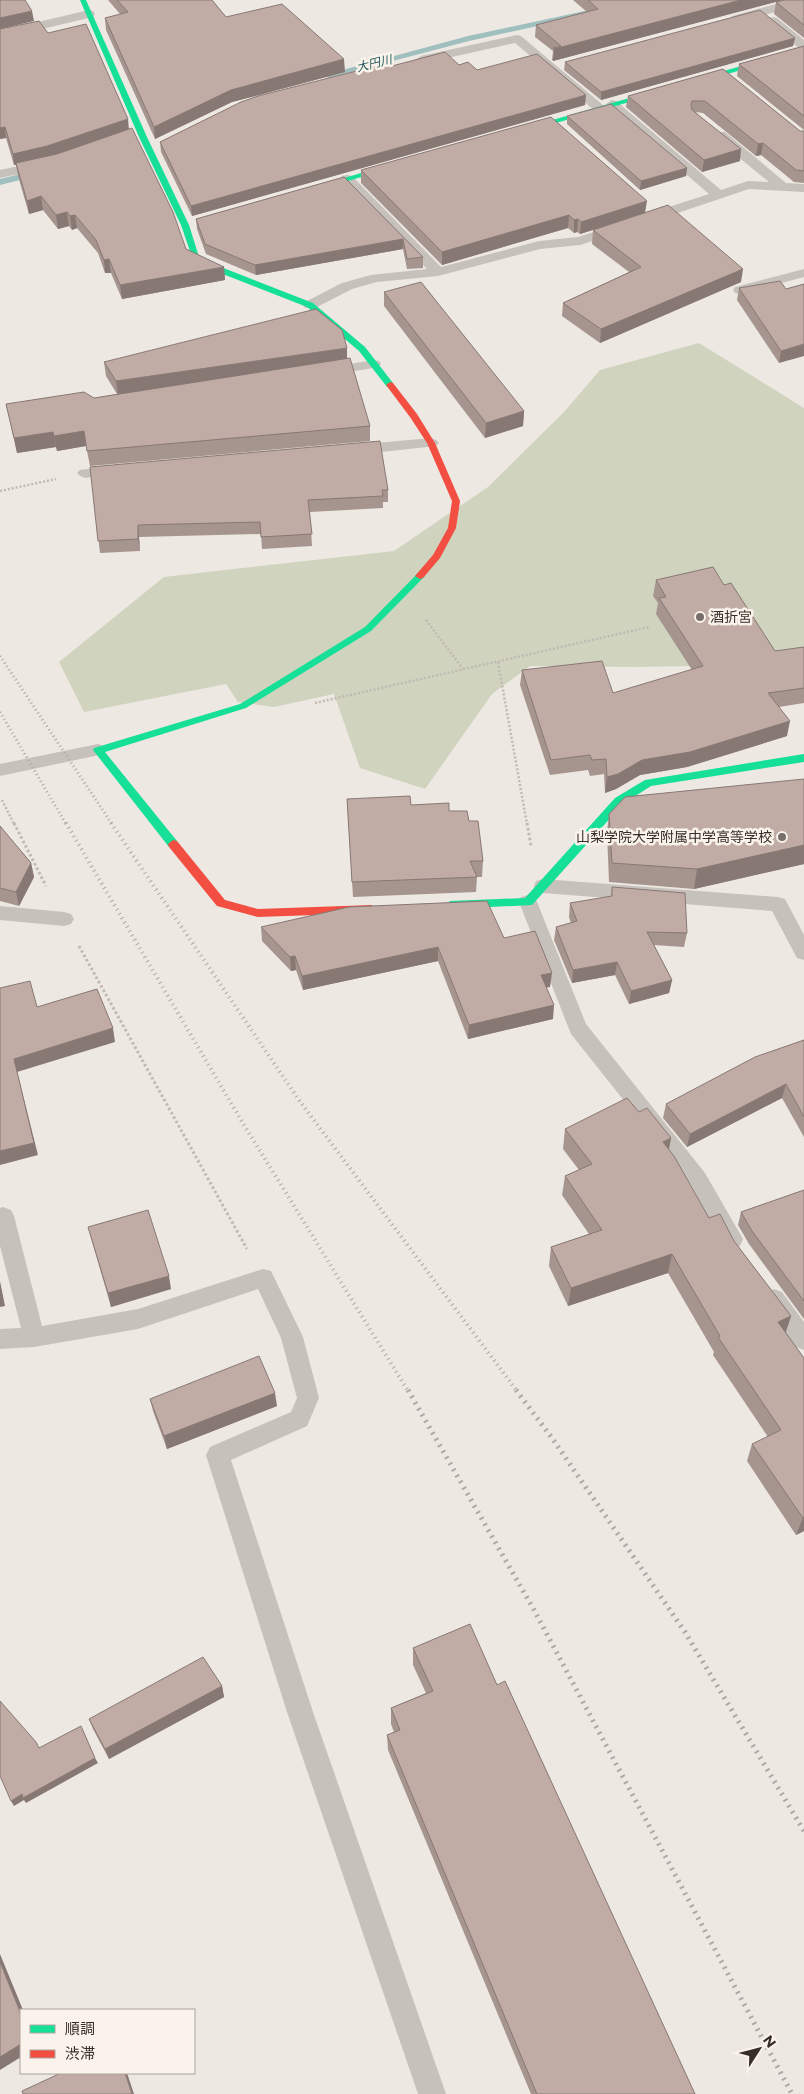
<svg xmlns="http://www.w3.org/2000/svg" width="804" height="2094" font-family="Montserrat,'Noto Sans JP',sans-serif">
<rect width="100%" height="100%" fill="#eee8e3"/>
<path fill="#d0d3bd" d="M699,343L804,408V657L747,665L637,667L530,666L492,694L425,789L360,768L334,694L274,707L238,702L226,684L84,712L59,662L164,577L394,551L488,487L564,412L600,370Z"/>
<g fill="none" stroke-linecap="round" stroke-linejoin="round">
<g fill="#9fc0bf" fill-rule="evenodd">
<path d="M594,9L598,11L597,13L469,41L328,78L324,75L468,36Z"/>
<path d="M37,170L42,173L40,175L0,185V179Z"/>
</g>
<g stroke="#c0b9b4" stroke-width="2.5" stroke-dasharray="2 2" stroke-linecap="butt">
<path d="M0,491L56,479"/>
<path d="M426,620L463,669"/>
<path d="M498,662L527,824"/>
<path d="M315,703L649,627"/>
<path d="M2,800L14,824"/>
</g>
<g stroke="#c0b9b4" stroke-width="3" stroke-dasharray="2.5 2.5" stroke-linecap="butt">
<path d="M14,823L46,886"/>
<path d="M527,823L531,846"/>
<path d="M79,946L247,1249"/>
</g>
<g fill="#c7c1bc" fill-rule="evenodd">
<path d="M791,0H804V4L736,23L730,19L732,16Z"/>
<path d="M89,10L93,11L95,14L93,17L0,39V31Z"/>
<path d="M773,17L777,18L804,40V50L800,49L769,24L767,21L769,18Z"/>
<path d="M517,35L521,36L603,105L605,108L603,111H595L515,43L421,64L415,60L421,56Z"/>
<path d="M612,100L616,101L721,190L748,181L769,182L715,138L714,135L715,132H725L786,183L804,184V192L749,189L654,221H644L642,218L644,215L709,194L608,107L606,104Z"/>
<path d="M42,161L49,165L47,168L0,178V170Z"/>
<path d="M347,175L352,176L441,267L539,241L578,237L619,224L626,228L624,231L580,245L540,249L438,276L377,282L352,289L315,308H305L303,305L305,302L342,283L371,275L427,269L342,182L340,179L342,176Z"/>
<path d="M804,269V277L740,294L735,293L733,290L735,287Z"/>
<path d="M374,360L379,361L381,364L379,367L325,376L320,375L318,372L320,369L325,368Z"/>
<path d="M431,438L436,440L439,443L436,446L354,455L349,453L346,450L349,447L354,445Z"/>
<path d="M118,465L123,467L126,470L123,473L85,478L80,476L77,473L80,470Z"/>
<path d="M98,744L104,746L107,750L104,754L0,776V764Z"/>
<path d="M543,879L778,897L785,899L804,935V960L797,958L772,911L543,893L536,891L534,886L536,881Z"/>
<path d="M528,895L535,897L537,902L586,1024L705,1173L743,1239L740,1246L732,1248L724,1246L691,1185L571,1034L519,902L521,897Z"/>
<path d="M0,906L64,912L71,914L74,919L71,924L64,926L0,920Z"/>
<path d="M3,1207L11,1210L14,1216L42,1326L138,1309L263,1269L271,1271L303,1337L319,1398L307,1426L231,1460L313,1712L446,2094H418L287,1712L206,1455L210,1447L291,1412L297,1398L281,1338L258,1289L138,1329L34,1347L0,1349V1329L21,1328L0,1246V1208Z"/>
<path d="M774,1289L782,1292L804,1322V1350L796,1347L766,1306L763,1299L766,1292Z"/>
</g>
<g fill="#16e098" fill-rule="evenodd">
<path d="M80,0H86L147,137L189,225L199,257L226,269L313,303L365,347L393,383V387H387L359,351L307,307L220,273L193,260L181,225L139,137Z"/>
<path d="M804,48V52L521,133L514,131Z"/>
<path d="M395,163L402,165L314,191L307,189Z"/>
<path d="M420,573L425,576L423,578L371,631L246,708L105,752L177,841L178,844L177,847H169L93,750L94,748L240,704L365,627L417,574Z"/>
<path d="M804,754V762L651,786L623,804L532,905L450,909L445,905L450,901L525,898L615,798L645,780Z"/>
</g>
<g fill="#f24e42" fill-rule="evenodd">
<path d="M390,382L393,383L417,414L435,443L460,501L456,528L440,558L423,578L420,579L415,576L433,555L448,528L452,501L427,443L410,417L386,385Z"/>
<path d="M173,840L177,841L225,900L258,909L372,905L377,909L372,913L258,917L217,906L169,847L168,844Z"/>
</g>
<g stroke="#afa9a5" stroke-width="3" stroke-dasharray="1 3" stroke-linecap="butt">
<path d="M0,656L112,824"/>
<path d="M0,712L66,824"/>
</g>
<g stroke="#afa9a5" stroke-width="4" stroke-dasharray="1 4" stroke-linecap="butt">
<path d="M66,823L241,1120L408,1391"/>
<path d="M111,823L301,1103L517,1391"/>
</g>
<g stroke="#afa9a5" stroke-width="5" stroke-dasharray="2 5" stroke-linecap="butt">
<path d="M408,1390L534,1610L792,2094"/>
<path d="M516,1390L552,1438L685,1632L804,1831"/>
</g>
</g>
<g fill="#a6948e">
<path d="M108,0H212L226,17L345,72L232,102L155,139L106,30L105,18L120,14Z"/>
<path d="M573,0H783L553,61L552,60L553,51L535,37L536,25L587,12Z"/>
<path d="M804,0V38L774,14L776,2Z"/>
<path d="M0,29L48,33L129,129L186,249L224,267L225,280L122,299L111,273H105L98,253L77,228L72,230L69,226L58,229L43,210L29,214L18,176L16,165H14L6,138L0,139Z"/>
<path d="M795,38L793,46L601,100L564,70L565,62Z"/>
<path d="M804,46V130L737,76L739,64Z"/>
<path d="M459,65L585,105L192,216L161,152L160,142L392,66Z"/>
<path d="M723,69L800,131H804V183L794,182L761,155L756,156L703,113L696,112L740,161L702,172L626,107L628,96Z"/>
<path d="M567,116L687,168L686,176L640,190L567,124Z"/>
<path d="M361,170L645,213L741,282L600,343L562,316L563,303L629,272L592,244L593,230L619,222L580,234L577,232L574,233L568,228L442,265L361,183Z"/>
<path d="M344,177L423,257V268L407,269L403,249L256,275L206,254L197,229L196,219Z"/>
<path d="M804,284L779,363L737,300L739,288L786,289Z"/>
<path d="M384,292L524,411L523,426L485,438L384,306Z"/>
<path d="M347,359L370,426V441L90,466L86,446L57,451L56,447L17,453L6,404L94,398L117,394L106,376L104,362Z"/>
<path d="M90,467L388,490V502H383V508L310,512L312,546L262,549L261,534L139,537L140,551L100,553Z"/>
<path d="M656,580L724,585L775,651L804,647V703L779,707L787,736L687,767L640,775L616,789L605,793L604,774L590,776L588,770L550,775L520,685L522,670L613,693L692,670L656,614L658,603L653,596Z"/>
<path d="M804,779V864L694,889L609,882L607,833L609,814Z"/>
<path d="M347,799L411,805L449,811L469,821L483,861L482,877H477L476,892L353,897Z"/>
<path d="M0,826L31,863L34,877L19,906L0,901Z"/>
<path d="M612,887L687,933L684,947L654,945L672,980L669,993L629,1004L615,975L572,983L554,940L556,927L571,923L569,917L570,903L611,897Z"/>
<path d="M261,927L504,938L550,987H546L553,1019L468,1039L438,961L303,990L296,970L291,971L262,941Z"/>
<path d="M804,1040V1137L782,1098L687,1147L663,1118L666,1104Z"/>
<path d="M639,1112L671,1138L669,1149L709,1218L734,1241L791,1316L785,1332L804,1358V1531L796,1535L747,1461L752,1444L768,1437L713,1355L714,1352L668,1273L568,1306L549,1266L551,1247L589,1234L562,1195L565,1176L579,1170L563,1149L565,1129Z"/>
<path d="M804,1190V1319L749,1244L738,1225L741,1212Z"/>
<path d="M88,1227L171,1289L111,1307Z"/>
<path d="M150,1399L277,1406L167,1449L153,1411Z"/>
<path d="M413,1648L497,1685L695,2094H531L388,1750L387,1735L394,1732L391,1724V1708L426,1693L413,1665Z"/>
<path d="M222,1686L224,1697L109,1759L93,1729L89,1719Z"/>
</g>
<g fill="#877874">
<path d="M741,0H783L553,61L554,49Z"/>
<path d="M32,11L34,21L0,29V18Z"/>
<path d="M795,38L793,46L601,100V92Z"/>
<path d="M344,59L345,72L232,102L155,139L154,127L231,90Z"/>
<path d="M586,95L585,105L192,216L191,206Z"/>
<path d="M128,119L129,130L48,157L14,165L13,154Z"/>
<path d="M5,127L6,138L0,139V128Z"/>
<path d="M763,143L761,155L756,156L758,144Z"/>
<path d="M741,149L740,161L702,172L704,160Z"/>
<path d="M687,168L686,176L640,190L641,181Z"/>
<path d="M41,196L43,210L29,214L27,201Z"/>
<path d="M647,201L645,213L580,234L581,222Z"/>
<path d="M67,212L69,226L58,229L56,215Z"/>
<path d="M75,215L77,228L72,230L70,216Z"/>
<path d="M569,215L568,228L442,265V252Z"/>
<path d="M578,219L577,232L574,233V220Z"/>
<path d="M403,239V249L256,275L255,265Z"/>
<path d="M109,259L111,273H105L104,260Z"/>
<path d="M224,267L225,280L122,299L120,285Z"/>
<path d="M743,269L741,282L600,343L601,329Z"/>
<path d="M804,344V356L779,363L781,351Z"/>
<path d="M347,348V362L118,396L116,381Z"/>
<path d="M524,411L523,426L485,438L486,423Z"/>
<path d="M84,431L86,446L57,451L54,436Z"/>
<path d="M53,432L56,447L17,453L14,438Z"/>
<path d="M138,525L139,537L140,551L138,539Z"/>
<path d="M790,721L787,736L687,767L640,775L616,789L605,793L607,777L642,760Z"/>
<path d="M804,845V864L694,889L697,869Z"/>
<path d="M31,863L34,877L19,906L16,892Z"/>
<path d="M438,947V961L303,990L302,976Z"/>
<path d="M295,956L296,970L291,971L290,957Z"/>
<path d="M617,962L615,975L572,983L573,970Z"/>
<path d="M552,973L550,987L539,989L541,975Z"/>
<path d="M672,980L669,993L629,1004L631,991Z"/>
<path d="M554,1005L553,1019L468,1039L469,1025Z"/>
<path d="M113,1028L115,1042L17,1072L38,1155L0,1165V1151L14,1059Z"/>
<path d="M786,1084L782,1098L687,1147L690,1134Z"/>
<path d="M671,1138L667,1158L663,1142Z"/>
<path d="M672,1254L668,1273L568,1306L571,1288Z"/>
<path d="M169,1276L171,1289L111,1307L108,1293Z"/>
<path d="M0,1281L5,1306L0,1307Z"/>
<path d="M791,1316L785,1335L778,1322Z"/>
<path d="M275,1393L277,1406L167,1449L164,1436Z"/>
<path d="M803,1518H804V1531L796,1535Z"/>
<path d="M222,1686L224,1697L109,1759L105,1749Z"/>
<path d="M95,1758L98,1763L26,1803L24,1800L14,1806L11,1801L22,1794Z"/>
<path d="M0,1954L23,2010H21V2014L0,1962Z"/>
<path d="M21,2044V2057L0,2070V2057Z"/>
<path d="M125,2073H127L134,2094H132Z"/>
</g>
<g fill="#c1aca5" stroke="#877874">
<path d="M0,0H25L32,11L0,18Z"/>
<path d="M117,0H212L226,17L282,4L344,59L231,90L154,127L105,18L128,12Z"/>
<path d="M588,0H741L554,49L553,48L561,46L536,25L598,9Z"/>
<path d="M785,0H804V25L776,2Z"/>
<path d="M760,10L795,38L601,92L565,62Z"/>
<path d="M39,21L48,33L86,24L128,119L47,146L13,154L5,127L0,128V29Z"/>
<path d="M804,46V116L739,64Z"/>
<path d="M445,52L459,65L468,62L477,70L537,54L586,95L191,206L160,142L241,102L258,96L384,64L389,63L392,66Z"/>
<path d="M723,69L800,131H804V171L796,170L763,143L758,144L705,101H692L691,105L692,110L741,149L704,160L628,96Z"/>
<path d="M611,104L687,168L641,181L567,116Z"/>
<path d="M551,117L647,201L581,222L578,219L574,220L569,215L442,252L361,170Z"/>
<path d="M132,128L173,212L186,249L224,267L120,285L109,259L104,260L96,240L75,215L70,216L67,212L56,215L41,196L27,201L16,163L57,154Z"/>
<path d="M344,177L423,257L407,259L403,239L255,265L205,244L196,219Z"/>
<path d="M668,205L743,269L601,329L563,303L641,267L593,230Z"/>
<path d="M780,281L786,289L804,284V344L781,351L739,288Z"/>
<path d="M421,282L524,411L486,423L384,292Z"/>
<path d="M316,309L342,330L347,348L116,381L104,362Z"/>
<path d="M350,358L370,426L87,451L84,431L54,436L53,432L14,438L6,404L84,392L94,398Z"/>
<path d="M380,441L388,490H382L383,496L308,500L312,534L261,537L260,522L138,525V539L98,541L90,467Z"/>
<path d="M713,567L724,585L731,583L775,651L804,647V688L768,693L790,721L690,752L642,760L618,774L607,777L606,759L592,760L590,755L551,760L522,670L602,661L613,693L703,666L659,598L666,597L656,580Z"/>
<path d="M804,779V845L697,869L612,863L609,814L625,797Z"/>
<path d="M410,796L411,805L449,803V811H467L469,821H478L483,861H470L477,877L352,882L347,799Z"/>
<path d="M0,826L31,863L16,892L0,888Z"/>
<path d="M612,887L685,893L687,933L647,932L672,980L631,991L617,962L573,970L556,927L577,921L570,903L612,896Z"/>
<path d="M487,901L504,938L535,931L552,973L541,975L554,1005L469,1025L438,947L302,976L295,956L290,957L261,927L349,907Z"/>
<path d="M30,981L37,1007L97,989L113,1028L14,1059L34,1143L0,1151V988Z"/>
<path d="M804,1040V1117L786,1084L690,1134L666,1104L755,1057Z"/>
<path d="M627,1098L639,1112L647,1108L671,1138L663,1142L674,1156L709,1218L720,1214L734,1241L791,1316L778,1322L804,1358V1518H803L752,1444L781,1430L718,1337L720,1336L672,1254L571,1288L551,1247L602,1230L565,1176L592,1164L565,1129Z"/>
<path d="M804,1190V1301L752,1231L741,1212Z"/>
<path d="M148,1210L169,1276L108,1293L88,1227Z"/>
<path d="M259,1356L275,1393L164,1436L150,1399Z"/>
<path d="M470,1624L497,1685L505,1681L695,2094H537L387,1735L400,1730L391,1708L433,1691L413,1648Z"/>
<path d="M203,1657L222,1686L105,1749L89,1719Z"/>
<path d="M0,1701L36,1742L39,1748L81,1726L95,1758L23,1798L22,1794L11,1801L0,1776Z"/>
<path d="M0,1962L21,2014V2044L0,2057Z"/>
<path d="M61,2073H125L132,2094H23L22,2091Z"/>
</g>
<g fill="#786f6a" stroke="#faf3eb" stroke-width="2">
<circle cx="700" cy="617" r="5"/>
<circle cx="782" cy="837" r="5"/>
</g>
<g text-anchor="middle" dominant-baseline="central" stroke-width="5" stroke-linejoin="round" paint-order="stroke">
<g font-size="12" font-style="italic" fill="#1f585a" stroke="#faf3eb">
<text transform="translate(374 63) rotate(-14)">大円川</text>
</g>
<g font-size="14" fill="#382e29" stroke="#faf3eb" text-anchor="start">
<text x="710" y="617">酒折宮</text>
<text x="772" y="837" text-anchor="end">山梨学院大学附属中学高等学校</text>
</g>
</g>
<rect x="20" y="2009" width="175" height="65" fill="#faf3eb" stroke="#aca49d"/>
<rect x="30" y="2025" width="25" height="8" fill="#16e098" stroke="#aca49d"/>
<text x="65" y="2034" font-size="15" fill="#382e29">順調</text>
<rect x="30" y="2050" width="25" height="8" fill="#f24e42" stroke="#aca49d"/>
<text x="65" y="2059" font-size="15" fill="#382e29">渋滞</text>
<g transform="translate(759 2049) rotate(54)" stroke="#faf3eb" stroke-width="4" paint-order="stroke">
<path d="M0-4L9 19L0 12L-9 19Z" fill="#382e29"/>
<text y="-8" font-size="14" font-weight="bold" text-anchor="middle" fill="#382e29">N</text>
</g>
</svg>
